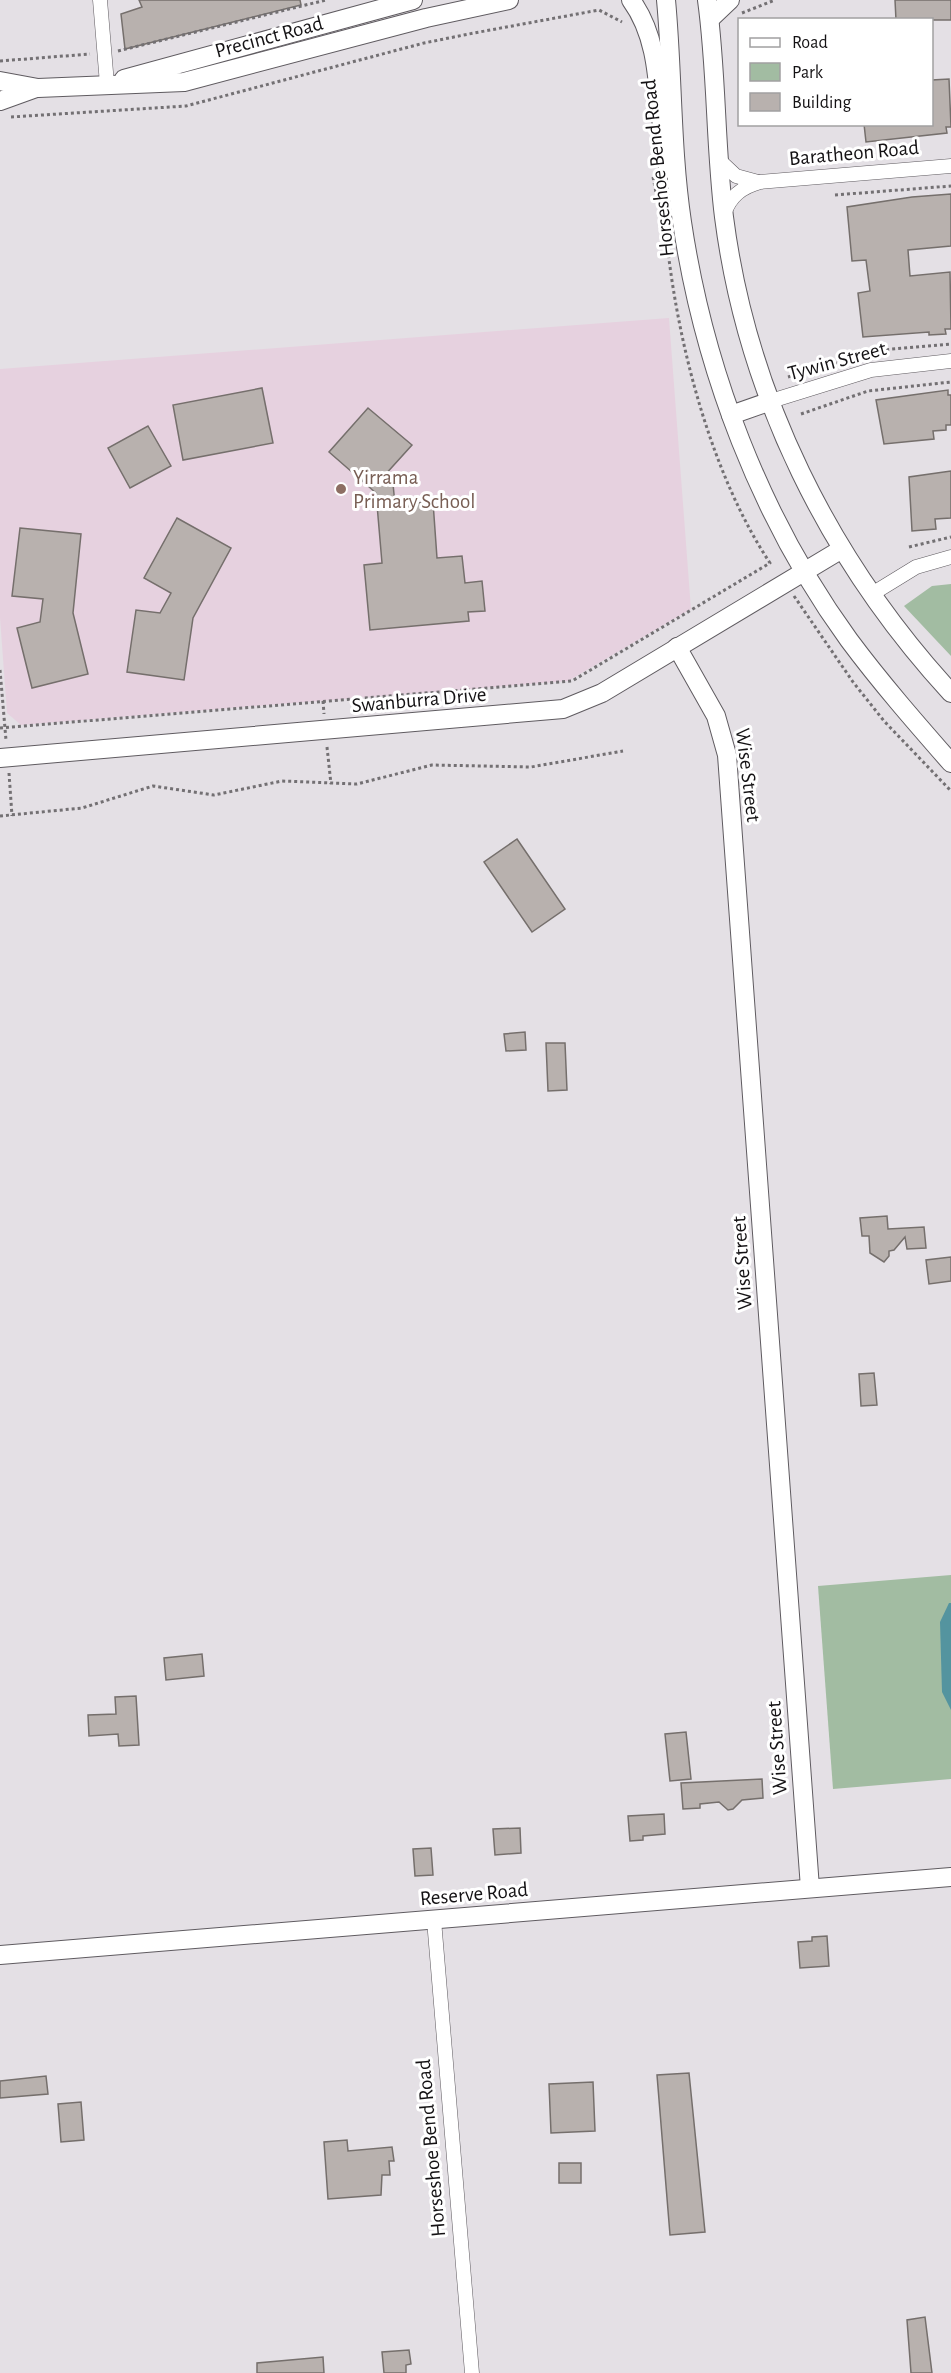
<svg xmlns="http://www.w3.org/2000/svg" width="951" height="2373" font-family="'Alegreya Sans',sans-serif">
<rect width="100%" height="100%" fill="#e4e0e5"/>
<path fill="#e6d1df" d="M669,318L691,609L568,681L21,725L7,713L0,618V369Z"/>
<g fill="#a2bca2">
<path d="M951,584V656L904,606L932,586Z"/>
<path d="M951,1575V1779L833,1789L818,1586Z"/>
</g>
<path fill="#54949f" d="M949,1603H951V1710L942,1692L940,1622Z"/>
<g fill="#b8b1ae" stroke="#756f6c" stroke-width="1.5">
<path d="M139,0H300L301,5L125,49L121,14L142,7Z"/>
<path d="M895,0H951V20H896Z"/>
<path d="M949,79L951,127H946L947,133L866,142L864,124H932V80Z"/>
<path d="M951,194V246L908,250L910,276L950,272L951,329H945L946,334L929,335V332L863,337L858,293L870,291L866,260L852,261L847,207L912,197Z"/>
<path d="M262,388L273,443L183,460L173,405Z"/>
<path d="M948,390V395H951V425H946V430L933,431L934,439L884,444L876,400Z"/>
<path d="M368,408L412,445L384,476L393,484L395,504L433,502L437,558L462,556L465,583L482,581L485,611L468,612L469,621L370,630L364,565L382,563L376,493L329,452Z"/>
<path d="M148,426L171,466L130,488L108,448Z"/>
<path d="M951,471V518L935,519L936,529L912,531L909,477Z"/>
<path d="M177,518L231,548L193,618L184,680L127,672L136,610L160,613L171,593L144,578Z"/>
<path d="M20,528L81,534L73,613L88,674L32,688L17,628L40,622L43,599L12,596Z"/>
<path d="M517,839L565,909L532,932L484,862Z"/>
<path d="M525,1032L526,1050L506,1051L504,1034Z"/>
<path d="M546,1043H565L567,1090L548,1091Z"/>
<path d="M887,1216L888,1229L924,1227L926,1248L907,1249L905,1237L894,1250L889,1251V1256L884,1262L870,1253L869,1236H862L860,1218Z"/>
<path d="M951,1257V1281L929,1284L926,1260Z"/>
<path d="M874,1373L877,1405L861,1406L859,1374Z"/>
<path d="M202,1654L204,1676L166,1680L164,1658Z"/>
<path d="M136,1696L139,1745L119,1746L118,1734L89,1736L88,1715L116,1714L115,1697Z"/>
<path d="M686,1732L691,1779L670,1781L665,1734Z"/>
<path d="M762,1779L763,1798L742,1800L733,1809L728,1810L719,1802L700,1804V1808L683,1809L681,1783Z"/>
<path d="M664,1814L665,1834L643,1836V1840L630,1841L628,1816Z"/>
<path d="M520,1828L521,1853L495,1855L493,1829Z"/>
<path d="M431,1848L433,1875L415,1876L413,1849Z"/>
<path d="M827,1936L829,1966L800,1968L798,1942L812,1941V1937Z"/>
<path d="M689,2073L705,2232L670,2235L657,2075Z"/>
<path d="M46,2076L48,2094L0,2098V2081Z"/>
<path d="M593,2082L595,2131L551,2133L549,2084Z"/>
<path d="M81,2102L84,2140L61,2142L58,2104Z"/>
<path d="M347,2140L348,2151L392,2147L394,2161H389L390,2175H382L381,2195L328,2199L324,2142Z"/>
<rect x="559" y="2163" width="22" height="20"/>
<path d="M925,2317L932,2373H911L907,2320Z"/>
<path d="M409,2350L411,2364L406,2365V2373H384L382,2352Z"/>
<path d="M323,2357L324,2373H257V2363Z"/>
</g>
<g fill="none" stroke-linecap="round" stroke-linejoin="round">
<g stroke="#5f5b60" stroke-width="15">
<g id="minor">
<path d="M100,0L107,84"/>
<path d="M719,160L736,176L758,182"/>
<path d="M724,214C730,196 742,187 760,182L951,166"/>
<path d="M771,401L871,370L951,361"/>
<path d="M872,594L916,567L951,557"/>
<path d="M434,1920L472,2373"/>
</g>
</g>
<g stroke="#5f5b60" stroke-width="20">
<g id="tertiary">
<path d="M631,0C666,48 655,112 668,167"/>
<path d="M666,0C673,74 671,149 682,222C704,370 761,519 849,640C881,683 916,723 951,763"/>
<path d="M707,0C717,72 715,145 724,217C747,396 830,561 951,693"/>
<path d="M710,19L730,0"/>
<path d="M124,79L413,0"/>
<path d="M0,81L38,88L184,82L426,18L509,0"/>
<path d="M0,101L36,88"/>
<path d="M731,415L771,401"/>
<path d="M677,647L716,716L727,755L810,1888"/>
<path d="M0,758L563,709L602,693L842,549"/>
<path d="M0,1955L951,1877"/>
</g>
</g>
<g stroke="#737073" stroke-width="3" stroke-dasharray="3 3" stroke-linecap="butt">
<path d="M742,13L775,0"/>
<path d="M118,51L326,0"/>
<path d="M0,61L90,54"/>
<path d="M11,117L186,106L424,43L474,33L599,10L622,22"/>
<path d="M653,177L665,239"/>
<path d="M835,195L951,186"/>
<path d="M788,377L882,350L951,344"/>
<path d="M801,414L868,391L951,382"/>
<path d="M909,547L951,537"/>
<path d="M794,596L853,682L884,721L951,791"/>
<path d="M0,670L6,740"/>
<path d="M323,701L324,714"/>
<path d="M0,728L572,681L770,563C713,477 680,353 668,251"/>
<path d="M327,747L331,784"/>
<path d="M9,773L12,816"/>
<path d="M0,816L82,808L153,786L214,795L282,781L357,784L432,765L531,767L623,751"/>
</g>
<use href="#minor" stroke="#fff" stroke-width="14"/>
<use href="#tertiary" stroke="#fff" stroke-width="18"/>
</g>
<circle fill="#8d6e63" stroke="#fff" stroke-width="2" cx="341" cy="489" r="6"/>
<g text-anchor="middle" dominant-baseline="central" stroke-width="6" stroke-linejoin="round" paint-order="stroke">
<g font-size="21" fill="#141214" stroke="#fff">
<text transform="translate(269 37) rotate(-15)">Precinct Road</text>
<text transform="translate(854 153) rotate(-5)">Baratheon Road</text>
<text transform="translate(658 168) rotate(-96)">Horseshoe Bend Road</text>
<text transform="translate(837 361) rotate(-15)">Tywin Street</text>
<text transform="translate(419 700) rotate(-5)">Swanburra Drive</text>
<text transform="translate(748 775) rotate(83)">Wise Street</text>
<text transform="translate(742 1263) rotate(-94)">Wise Street</text>
<text transform="translate(777 1748) rotate(-94)">Wise Street</text>
<text transform="translate(474 1894) rotate(-5)">Reserve Road</text>
<text transform="translate(431 2148) rotate(-95)">Horseshoe Bend Road</text>
</g>
<g font-size="21" fill="#785e54" stroke="#fff" text-anchor="start">
<text x="353" y="477">Yirrama<tspan x="353" dy="24">Primary School</tspan></text>
</g>
</g>
<rect x="738" y="18" width="195" height="108" fill="#ffffff" stroke="#a1a0a1" stroke-width="1.5"/>
<rect x="750" y="38" width="30" height="9" fill="#ffffff" stroke="#a1a0a1" stroke-width="1.5"/>
<text x="792" y="48" font-size="18" fill="#141214">Road</text>
<rect x="750" y="63" width="30" height="18" fill="#a2bca2" stroke="#a1a0a1" stroke-width="1.5"/>
<text x="792" y="78" font-size="18" fill="#141214">Park</text>
<rect x="750" y="93" width="30" height="18" fill="#b8b1ae" stroke="#a1a0a1" stroke-width="1.5"/>
<text x="792" y="108" font-size="18" fill="#141214">Building</text>
</svg>
